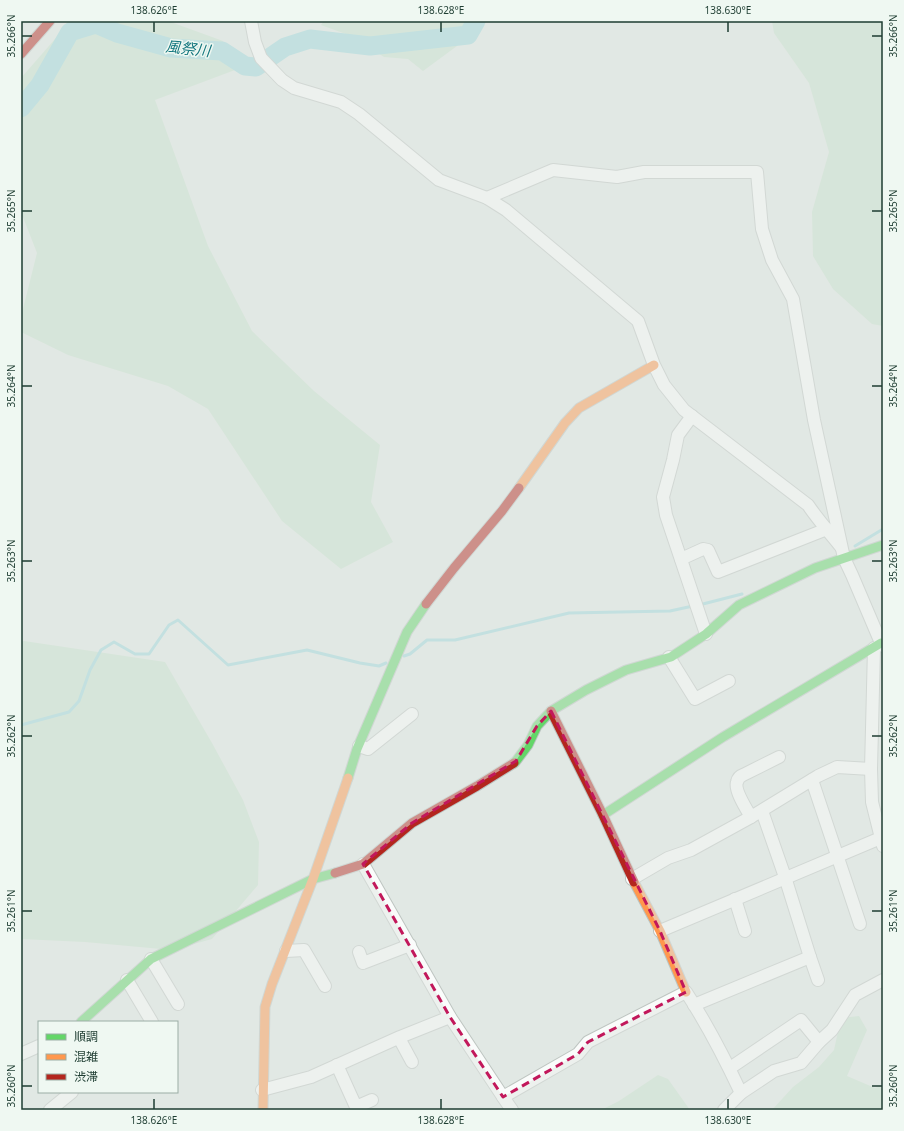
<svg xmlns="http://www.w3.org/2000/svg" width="904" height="1131" font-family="'Noto Sans','Noto Sans JP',sans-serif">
<rect width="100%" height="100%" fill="#e1e8e4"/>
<g fill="#c8e3ce">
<path d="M68,21H168L223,41L235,70L155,100L208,246L252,331L314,391L380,445L371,502L393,542L341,569L282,521L208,409L168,386L68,355L21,332V317L37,253L21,212V78L55,39Z"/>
<path d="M324,21H484L457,46L423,71L408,59L384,57L354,37L321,25Z"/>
<path d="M772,21H883V326L872,324L833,289L813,256L812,212L829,152L809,83L774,33Z"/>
<path d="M24,641L165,662L212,743L243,800L259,842L258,885L212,939L172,950L85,942L21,939V642Z"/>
<path d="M859,1016L867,1030L847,1076L875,1088L883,1085V1110H772L793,1087L819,1067L834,1050L841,1018Z"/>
<path d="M658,1075L668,1079L690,1110H601L619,1101Z"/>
</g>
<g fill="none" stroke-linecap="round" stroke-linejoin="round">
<g stroke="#9dd8db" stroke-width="3">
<path d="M855,546L883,529"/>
<path d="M699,605L742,594"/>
<path d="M404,656L410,654L427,640H455L569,613L670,611L693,606"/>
<path d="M21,725L69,712L79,701L90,670L101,650L114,642L135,654H149L169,625L178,620L228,665L307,650L360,663L379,666L386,663"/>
</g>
<path stroke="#9dd8db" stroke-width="19" d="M21,108L40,85L70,32L96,24L117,33L171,48L222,51L245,66L256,67L285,47L310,39L370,46L468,35L476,21"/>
<g stroke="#bec5c1" stroke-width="14">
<g id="street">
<path d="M251,21L255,42L261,58L282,80L294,88L341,102L359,114L439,180L487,198L506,210L638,321L654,365L664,385L684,410L808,505C818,520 830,533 841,547"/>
<path d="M487,198L553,170L617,177L644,172H757L762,229L772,260L793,299L814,420L844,558L852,575L881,643L883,646"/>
<path d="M692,416L678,435L673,460L663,497L666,515L706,634"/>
<path d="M681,559L703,549L708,550L718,572L827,529"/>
<path d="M874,648L871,769L872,802L883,846"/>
<path d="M669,657L695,699L729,681"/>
<path d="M359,746L368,749L412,714"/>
<path d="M812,780L860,924"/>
<path d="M762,811L785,877L810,957L818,980"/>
<path d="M751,817C747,810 734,790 737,782C738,778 740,776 743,775L779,757"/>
<path d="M363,864L450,1017L503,1097L578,1054L588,1042L686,992C707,1024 725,1059 741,1093"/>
<path d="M632,879L668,858L691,850L751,817L818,776L837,767L871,769"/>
<path d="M735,899L745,931"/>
<path d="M660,931L883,837"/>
<path d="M286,951L304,950L325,986"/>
<path d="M359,952L363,963L410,945"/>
<path d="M151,959L178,1004"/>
<path d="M127,980L152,1022"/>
<path d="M694,1005L810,957"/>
<path d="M399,1038L412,1062"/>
<path d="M21,1054L39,1046"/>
<path d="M337,1065L356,1107L372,1100"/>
<path d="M730,1068L801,1020L819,1042"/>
<path d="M262,1090L311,1077L400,1037L450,1017"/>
<path d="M503,1097L512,1110"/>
<path d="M50,1110L72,1092"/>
<path d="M724,1110L741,1093L774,1071L801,1063L819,1042L832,1030L855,995L883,980"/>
</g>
</g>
<g stroke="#bac4c0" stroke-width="11">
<g id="fast">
<path d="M514,763L516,761L528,745L537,726L551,711L586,690L626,670L671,657L706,634L739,605L815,568L883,545"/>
<path d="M348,778L357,749L407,632L426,604"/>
<path d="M603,815L723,737L881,643"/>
<path d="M81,1022L151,959L313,879L335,873"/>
</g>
</g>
<g stroke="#bac4c0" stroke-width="11">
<g id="slow">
<path d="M519,488L565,423L579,408L654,365"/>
<path d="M634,882L660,931L686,992"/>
<path d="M263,1110L265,1007L272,984L313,879L348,778"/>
</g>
</g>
<g stroke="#bac4c0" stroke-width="11">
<g id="jam">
<path d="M21,54L50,21"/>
<path d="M426,604L454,568L502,511L519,488"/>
<path d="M551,711L603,815L634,882"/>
<path d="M335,873L363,864L412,823L477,786L514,763"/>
</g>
</g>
<use href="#street" stroke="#fafcfb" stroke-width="12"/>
<use href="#fast" stroke="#63d668" stroke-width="9"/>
<use href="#slow" stroke="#ff974d" stroke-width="9"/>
<use href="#jam" stroke="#b3261e" stroke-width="9"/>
</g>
<path d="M0 0H904V1131H0ZM551,711L660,931L686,992L588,1042L578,1054L503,1097L450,1017L363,864L412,823L516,761L537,726Z" fill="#e1e8e4" fill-opacity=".55" fill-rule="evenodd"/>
<path fill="none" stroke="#c2185b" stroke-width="3" stroke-dasharray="8 5" stroke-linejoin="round" d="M551,711L660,931L686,992L588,1042L578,1054L503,1097L450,1017L363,864L412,823L516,761L537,726Z"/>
<path fill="none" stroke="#1e3d32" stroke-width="1.5" d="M154,22V32M441,22V32M728,22V32M22,36H32M872,36H882M22,211H32M872,211H882M22,386H32M872,386H882M22,561H32M872,561H882M22,736H32M872,736H882M22,911H32M872,911H882M22,1086H32M872,1086H882M154,1099V1109M441,1099V1109M728,1099V1109"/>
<g text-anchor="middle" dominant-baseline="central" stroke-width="3" stroke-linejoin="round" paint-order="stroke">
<g font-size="15" font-style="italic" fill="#13767e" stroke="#eff8f2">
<text transform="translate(188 48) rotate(6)">風祭川</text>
</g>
</g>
<rect width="904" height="1131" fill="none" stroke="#eff8f2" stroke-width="44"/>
<rect x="38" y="1021" width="140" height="72" fill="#eff8f2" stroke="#9bada5"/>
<rect x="46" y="1034" width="20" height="6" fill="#63d668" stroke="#9bada5"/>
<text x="74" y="1041" font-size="12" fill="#1e3d32">順調</text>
<rect x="46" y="1054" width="20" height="6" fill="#ff974d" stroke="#9bada5"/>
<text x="74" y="1061" font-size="12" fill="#1e3d32">混雑</text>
<rect x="46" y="1074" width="20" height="6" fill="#b3261e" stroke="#9bada5"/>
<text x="74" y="1081" font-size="12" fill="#1e3d32">渋滞</text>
<rect x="22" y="22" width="860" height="1087" fill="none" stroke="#1e3d32" stroke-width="1.5"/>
<g font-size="10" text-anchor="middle" fill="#1e3d32">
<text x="154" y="14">138.626°E</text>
<text x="441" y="14">138.628°E</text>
<text x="728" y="14">138.630°E</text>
<text transform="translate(11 36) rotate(-90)" y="4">35.266°N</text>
<text transform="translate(893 36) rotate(-90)" y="4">35.266°N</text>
<text transform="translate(11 211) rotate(-90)" y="4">35.265°N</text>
<text transform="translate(893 211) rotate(-90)" y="4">35.265°N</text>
<text transform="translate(11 386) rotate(-90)" y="4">35.264°N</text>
<text transform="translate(893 386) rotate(-90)" y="4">35.264°N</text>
<text transform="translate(11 561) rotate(-90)" y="4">35.263°N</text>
<text transform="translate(893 561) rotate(-90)" y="4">35.263°N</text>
<text transform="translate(11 736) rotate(-90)" y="4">35.262°N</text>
<text transform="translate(893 736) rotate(-90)" y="4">35.262°N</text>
<text transform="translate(11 911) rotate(-90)" y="4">35.261°N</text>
<text transform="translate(893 911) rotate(-90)" y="4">35.261°N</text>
<text transform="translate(11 1086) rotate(-90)" y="4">35.260°N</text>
<text transform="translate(893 1086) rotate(-90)" y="4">35.260°N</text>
<text x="154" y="1124">138.626°E</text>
<text x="441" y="1124">138.628°E</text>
<text x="728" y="1124">138.630°E</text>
</g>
</svg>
